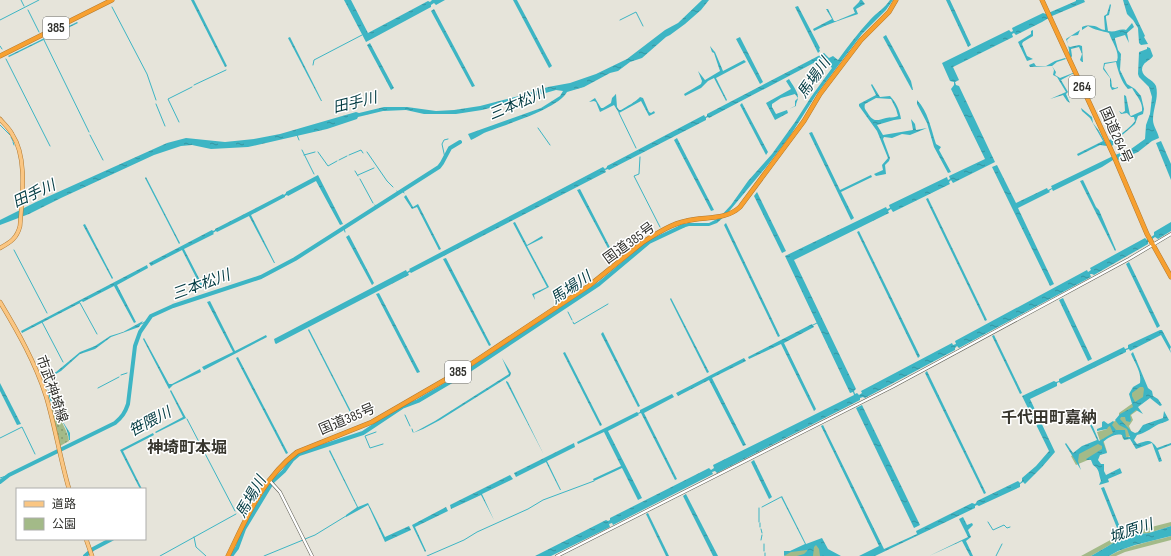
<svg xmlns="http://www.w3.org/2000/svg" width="1171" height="556" font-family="'Sofia Sans Condensed','Noto Sans JP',sans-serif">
<defs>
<pattern id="park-dots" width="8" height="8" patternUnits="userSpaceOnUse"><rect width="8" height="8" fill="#a3ba88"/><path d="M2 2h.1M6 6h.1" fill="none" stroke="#859870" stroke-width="1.8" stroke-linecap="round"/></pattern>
<pattern id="water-ripples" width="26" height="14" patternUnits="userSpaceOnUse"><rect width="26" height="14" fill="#3db5c4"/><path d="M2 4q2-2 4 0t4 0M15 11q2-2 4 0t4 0" fill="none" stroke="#3494a0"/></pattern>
</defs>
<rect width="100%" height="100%" fill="#e6e4da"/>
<g fill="#a3ba88">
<path d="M1144,382L1151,395L1137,406L1138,410L1131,415L1133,420L1129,426L1133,435L1123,439L1121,432L1103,439L1107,452L1076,465L1071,456L1100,441L1097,432L1107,429V425L1119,419V413L1133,403L1131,393Z"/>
<path d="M1171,522V526L1149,533L1127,535L1091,556H1081L1114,538L1128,533Z"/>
<path d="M1171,536V540L1125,552L1116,556H1109C1128,545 1150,542 1171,536Z"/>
<path d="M821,541L825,551L835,556H785V553Z"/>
</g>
<path fill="url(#park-dots)" d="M53,409C60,419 67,429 69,441L60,446L52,410Z"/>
<g fill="url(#water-ripples)" fill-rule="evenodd">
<path d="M191,0H194L227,66L225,67Z"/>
<path d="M344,0H351L368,33L428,1L430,2L432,0H445L436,5L434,3L431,5V7L366,42Z"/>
<path d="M513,0H517L552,66L549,68Z"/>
<path d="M702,0H709L701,10L685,24L670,35L666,37L642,58L630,62L618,71L610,73L584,87L567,92C558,109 504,125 484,133C480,135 476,138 471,140L468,134L541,108L560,96L563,91L556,90L521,100L482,110L456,114H424L406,110L383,111L358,117L357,119L327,129L248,147L211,149L192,145L181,146L154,155L61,198L29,214L0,225V220L36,202L167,143L186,138L225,142L254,139L280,134L356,112L359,113L384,107H407L436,111L454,110L480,106L519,96L548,87L570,83L596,74L627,59L665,30L678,23Z"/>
<path d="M860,0H862L865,4L856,9L858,14C843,19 828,24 814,31L813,29L832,19L826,9H828L834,21H836L855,13L853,8L859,2Z"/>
<path d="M890,0H893L886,10L862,34L816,95L790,136L767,166L726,215L717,223L709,226H689L679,229L678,226L688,223H709L719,218L731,205L748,181L772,154L795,122L811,97L832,68L828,64V59L825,57L709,118L708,117L706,118V120L609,170L608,169L605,170L606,172L411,273L410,272L408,273L409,275L276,344L275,343L274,339L406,270L407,272L410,270L409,269L603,167L605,169L607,167V166L704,115L705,117L707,116V114L824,53L829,58L833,56L838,60C848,46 858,33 870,20C876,13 885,8 890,0Z"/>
<path d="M946,0H950L971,45L968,47Z"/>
<path d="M1076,0H1084L1085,2L1052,16L1042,22L1016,35L1014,33L1012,34L1013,37L953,67L959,80L955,82L956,85L959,86L995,162L953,183L951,180L949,182L950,184L893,212L891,209L888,211L889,213L794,260L856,389L854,391L855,394L857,393L859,395L862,393L861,391L952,343L953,345L956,344L955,341L1087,270L1088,272L1091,270L1090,268L1145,238L1147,240L1154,235V232L1171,222V231L1158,239L1155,237L1148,242V244L1094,275L1092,274H1090L1091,277L959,348L957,346L955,348V350L865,398L863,397L860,398V400L717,473L715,471L712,472L713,474L613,525L612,523L609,524L610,527L551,556H535L606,520L608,521L610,520V518L709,468L711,470L714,468L713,465L854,395L853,392L850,393L785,256L886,207L887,209L890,208L889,205L947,177L948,180L950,179L949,176L985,159L951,89L954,85V82L950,81L942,63L1009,30L1011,32L1013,31L1012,28L1043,13L1046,14L1076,1Z"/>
<path d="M1123,0H1128L1145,36L1144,37L1148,44L1141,45L1139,43L1138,28L1133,20L1127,14Z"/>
<path d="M1110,4L1111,5L1109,15L1106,16V18L1108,31C1116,33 1119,28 1126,30L1132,23L1134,27L1127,33L1129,43L1125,35L1115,38V39L1118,50L1121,54L1120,70L1127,84L1135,89L1141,96L1144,109L1143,114L1138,116L1135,124L1120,137L1112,146H1110L1108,140C1115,140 1131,127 1135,121L1134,117H1131L1127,113L1121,114L1119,111L1122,113L1125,111L1124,95L1126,96L1130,115L1131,116L1142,111C1143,102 1137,97 1132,88L1128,89C1122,83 1118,72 1116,62L1105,64L1104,68L1111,79L1112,87L1115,88L1118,87V88L1112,90L1110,86V78L1103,69L1104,63L1117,61C1120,52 1112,42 1109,33C1103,31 1094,30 1088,26L1082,30V27C1087,25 1094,25 1099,28C1101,29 1103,30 1105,30L1104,16L1107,14Z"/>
<path d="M798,6L820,48L819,49L820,51L818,53L795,7Z"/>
<path d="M434,9L475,86L472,87L431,11Z"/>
<path d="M77,22L78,23L9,57L8,56Z"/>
<path d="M1033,30V36L1023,42L1022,44L1027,56L1033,59L1027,61L1018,42L1031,34V31Z"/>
<path d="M1080,30L1078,35L1071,36L1067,40L1068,46L1070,47L1079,45L1082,46L1083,62H1082L1080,60L1082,54L1079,47L1071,49L1072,56L1071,58L1069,56C1070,52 1068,44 1066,39Z"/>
<path d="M886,35L911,81L913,90H912L883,37Z"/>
<path d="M290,37L322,101H321L288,38Z"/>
<path d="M740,37L763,82L760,84L736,39Z"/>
<path d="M370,43L394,88L391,90L367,45Z"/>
<path d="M710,46L714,51L715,52L723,71L744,60L746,62L716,78L727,100L726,101L714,78L708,81L701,88L685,96L684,94L701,84L702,81L698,71L705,80L720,71L714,53L712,52Z"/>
<path d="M1147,47L1150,48L1153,56C1150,61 1142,62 1142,70C1143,78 1153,79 1156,86C1159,98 1153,108 1153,120C1153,126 1158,132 1159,138L1152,141L1138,152L1120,160L1116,159L1113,160L1102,167L1053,191L1052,189L1049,191L1050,192L1018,208L1054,284L1050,286L992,167L997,165L1016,203L1047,188L1048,190L1052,188L1051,186L1111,157H1115V155L1131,149L1145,139L1146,125L1150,114L1152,97L1149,87L1139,77L1138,74L1139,52L1147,49Z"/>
<path d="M1065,58L1066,59L1057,62L1052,66L1056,72L1055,75L1060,78L1073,73L1074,74H1072L1061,80L1068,92L1066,94L1070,103L1067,101L1063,95L1050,99L1066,92L1057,77L1053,75L1054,70L1052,66L1030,67L1029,65L1034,63L1036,66H1046L1055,61Z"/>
<path d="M789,79C792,84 798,92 798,97C798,101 796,102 796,106L789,109L795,106V101L798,98L795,94L781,98L772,104V107L776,114L787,110L788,113L775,120L766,103L791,89L786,81Z"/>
<path d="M872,84L880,97L890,96C896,102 900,111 901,119L894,120L877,125L883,135L913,130L911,119L915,124L916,130L927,128L910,135L902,134L892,138L884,137L883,139L890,158L889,161L885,165L886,174L876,176L874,174L883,170L882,165L888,158L877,131L859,106V104L876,95L871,85ZM876,98L891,99L896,109L898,116C894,118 890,117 886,118C876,121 873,122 867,112C865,109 864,108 865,104Z"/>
<path d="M616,94L617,107L619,110H621C626,107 637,101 640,97L643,98L649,112L651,113L654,111L655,113L649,116L641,101L619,113L614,105L600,112L596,102L594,101L589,102L595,98L601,108H603L611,103L612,98Z"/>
<path d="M917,100C928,111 931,129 936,144L941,147L939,150L951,172L948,173L934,147L927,123L917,104Z"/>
<path d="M742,103L768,152L766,155L740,105Z"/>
<path d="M1081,108L1092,117L1093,123L1099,131L1107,146L1100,145L1078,156L1077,154L1103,141L1090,118L1082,111Z"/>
<path d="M812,132L840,190L871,175L872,177L841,192L854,218L851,220L809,133Z"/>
<path d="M677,138L714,210L711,211L674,140Z"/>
<path d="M1161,141L1171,164V180L1156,143Z"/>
<path d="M318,175L343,224L340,225L316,181L288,196L287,195L285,196V197L251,215L275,263H274L249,216L217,232L216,231L213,233L214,234L184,249L204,288L202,289L182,250L151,266L149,263L212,230L213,231L215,230V229L283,194L284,195L286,193V192Z"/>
<path d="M146,177L180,243L179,244L145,178Z"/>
<path d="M1083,180L1096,207L1099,210L1116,250L1115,251L1080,181Z"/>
<path d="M580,189L616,259L611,252H610L577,190Z"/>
<path d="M757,192L786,251L782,253L754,196Z"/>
<path d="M406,195L413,207L418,204L441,249L439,250L417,207L412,209L404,197Z"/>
<path d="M928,198L987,320L985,321L926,199Z"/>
<path d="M515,222L527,245L542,236L543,238L527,246L549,287L534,295L535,300L532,294L547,287L513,223Z"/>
<path d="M726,223L780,336L778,337L724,225Z"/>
<path d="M85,224L113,278L112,279L83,225Z"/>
<path d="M859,231L920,356L918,358L857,232Z"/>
<path d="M349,235L374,283L372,285L346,237Z"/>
<path d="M446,258L491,345L489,346L443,259Z"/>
<path d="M1129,262L1160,326L1157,328L1126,264Z"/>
<path d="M147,265L148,268L117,285L136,322L134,323L114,286L83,302L82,301L80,302V303L22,333L21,331Z"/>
<path d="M379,293L420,372L417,373L376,294Z"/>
<path d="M671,298L709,372L707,373L670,299Z"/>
<path d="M1063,298L1092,359L1088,361L1059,300Z"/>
<path d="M210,301L235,351L266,335L267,337L204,370L202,367L233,352L207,302Z"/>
<path d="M143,321L139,327L111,337L95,349L80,354L61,371L49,378L48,385L53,406L70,433V440H69C68,422 49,409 48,390C47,385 46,382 46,377L56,372L80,352L95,346L110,336L123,332Z"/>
<path d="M812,324L814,327L784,343L816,409L814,411L781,344L749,359L748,357Z"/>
<path d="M309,329L356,421L355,422L308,330Z"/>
<path d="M1160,330H1162L1171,347L1170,349L1171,353L1161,335L1130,351L1129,349L1126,350V352L1061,384L1059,382L1057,383V386L1030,399L1055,452L1042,467L1025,484L1023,482L1020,484V487L979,506L977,505L975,506V508L875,556H859L879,546L821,426L823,425L884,549L917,534L916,531L972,503L975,504L976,503L977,501L1018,481L1020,483L1022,481V478L1036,466L1049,451L1022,396L1054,381L1056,382L1059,381V379L1124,347L1125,349L1128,348V345Z"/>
<path d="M603,332L640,406L638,407L601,334Z"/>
<path d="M994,335L1022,393L1020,394L992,336Z"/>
<path d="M144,338L169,384H172L200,369L201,372L173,385L169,389L143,339Z"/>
<path d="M565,352L602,425L600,426L563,353Z"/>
<path d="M1133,352L1148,388L1152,391L1153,396L1158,399L1162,405L1160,406L1150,398L1138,407L1143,414L1136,410L1130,415L1131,420L1130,422L1126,421L1125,417H1121L1120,419L1131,431L1135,433L1138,432L1143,425L1163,418L1164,411L1169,420C1164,423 1161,423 1157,425C1150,429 1145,433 1137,435L1134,440L1137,444C1147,441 1150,438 1157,448L1171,443V445L1158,450L1162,461L1159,462L1152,443L1136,449L1130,439L1124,440L1122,435C1115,433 1108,438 1103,442L1107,453L1100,455L1098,460L1101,464H1104V471L1106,475L1120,468L1122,473L1108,479L1109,482L1099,485L1101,481C1098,472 1100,470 1093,465L1091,460H1087L1086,459L1102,449V446L1098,444L1079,454L1078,461L1081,470L1065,444L1066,443L1073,453L1082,446L1097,440L1088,421L1089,418L1092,414L1090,422L1093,427L1099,441L1113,433L1110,426L1108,427L1107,429L1097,431V429L1102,427V422L1104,421L1108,424L1110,423L1113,421L1114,422L1112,425L1116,430H1125L1126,437H1130L1127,429L1119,425L1115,420L1120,414L1133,407L1129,394L1133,387L1140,383C1142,373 1135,363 1131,354ZM1140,387H1143L1144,389L1143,397L1135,402L1132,396V393Z"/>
<path d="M238,357L288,453L286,454L236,358Z"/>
<path d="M502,358L511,373L510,376L440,420L423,429L413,433L435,421L509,374Z"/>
<path d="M744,358L746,361L712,378L746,445L743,446L709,380L678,396L676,393Z"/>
<path d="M927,371L986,493L984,494L925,373Z"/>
<path d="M506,381L508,382L544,455L506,382Z"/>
<path d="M0,383L21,424L17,425L0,391Z"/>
<path d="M171,390L186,418L156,433L155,432L183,417L170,391Z"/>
<path d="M672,394L674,397L644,413L677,479L675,480L641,413L638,414L639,415L608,431L642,498L638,500L622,468L594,481L593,479L621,466L604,432L578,444L577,442L637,412L638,413L640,412V410Z"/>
<path d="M862,405L920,525L914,528L856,408Z"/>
<path d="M153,433L154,435L123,451L142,489H140L120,450Z"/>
<path d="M574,443L575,447L547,461L561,490H560L546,462L516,477L514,473Z"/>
<path d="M330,450L358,507L368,503L385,537L409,526L411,530L385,542L368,505L346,517V515L356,508L357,507L329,451Z"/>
<path d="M754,460L772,497L769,499L751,462Z"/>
<path d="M510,475L513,479L482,494L494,520L481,495L451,509L450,505Z"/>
<path d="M1104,487L1120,527L1117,528L1101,488Z"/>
<path d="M686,494L718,556H713L683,496Z"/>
<path d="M782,496L806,544L822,538L828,549L841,556H820L819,549L816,545L814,547L813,556H797L804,554L807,551V550L791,552L784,556V551H790L805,544L781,497Z"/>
<path d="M446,507L448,511L415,527L426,551L425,552L412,525Z"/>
<path d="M648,513L669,556H666L646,514Z"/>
<path d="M963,517L967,525L972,523L973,525L968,530L971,537L966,541L973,556H970L962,541L929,556L968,537L959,519Z"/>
<path d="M1171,526V536L1135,545L1118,551L1109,556H1091L1127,535L1149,533Z"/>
</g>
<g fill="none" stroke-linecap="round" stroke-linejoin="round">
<g stroke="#3db5c4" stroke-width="1">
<path d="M21,0L24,6"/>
<path d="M112,7L147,74L156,100"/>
<path d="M28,10L39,32"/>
<path d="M0,20L39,0"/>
<path d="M620,20L636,12L643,26"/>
<path d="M44,40L89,132"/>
<path d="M0,46L2,49"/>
<path d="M6,59L50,146"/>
<path d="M313,65L314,60L362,35"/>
<path d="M194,85L226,70"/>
<path d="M156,104L165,126"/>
<path d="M619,113L636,148"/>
<path d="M179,122L168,99L192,87"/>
<path d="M0,125L10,135"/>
<path d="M538,128L550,145"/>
<path d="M90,135L103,160"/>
<path d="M297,135L299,140"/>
<path d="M11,137L13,141"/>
<path d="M13,142L14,145"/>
<path d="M302,150L314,174"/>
<path d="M318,152L328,166L337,161"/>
<path d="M367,152L387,181L393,187"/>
<path d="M304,155L315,152"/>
<path d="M349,155L361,150L363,153"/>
<path d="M640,157L639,174L634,176L660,227"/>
<path d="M445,158L442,144L444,140L448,139"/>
<path d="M339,160L347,156"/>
<path d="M355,171L358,176"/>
<path d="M358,175L374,168"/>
<path d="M360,179L373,203"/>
<path d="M402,190L404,193"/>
<path d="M397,191L398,193"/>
<path d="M375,205L376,207"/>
<path d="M344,228L345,232"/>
<path d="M14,250L47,313"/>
<path d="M80,303L97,334"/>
<path d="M568,312L572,320"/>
<path d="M42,322L63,362"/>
<path d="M573,322L574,324L608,304"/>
<path d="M141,324L145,322"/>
<path d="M813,325L817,323"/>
<path d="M121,375L127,373"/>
<path d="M98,388L119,377"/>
<path d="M405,415L410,426"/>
<path d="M187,419L235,511"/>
<path d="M412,429L413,432"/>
<path d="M376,432L365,436L370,448L383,444"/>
<path d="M0,438L22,427L35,454"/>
<path d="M0,478L9,475"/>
<path d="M762,507L781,497"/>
<path d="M759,508V522"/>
<path d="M988,522L993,530L1004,525L1007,528L1010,527"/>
<path d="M760,523V527"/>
<path d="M761,529L762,533"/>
<path d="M194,537L196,547L206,556"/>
<path d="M305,539L315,535L346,516"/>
<path d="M761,540L762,535"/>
<path d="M764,544V551"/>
<path d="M765,553V556"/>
<path d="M160,556L236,514"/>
<path d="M264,556L303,540"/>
<path d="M427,556L464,540L477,532L528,509L543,500L594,481"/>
<path d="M996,556L1002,544"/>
</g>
<g stroke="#3db5c4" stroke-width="4">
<path d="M0,482L9,475L115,423C122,417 125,413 128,404L135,346L140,332L151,316L173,306L261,277L295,259L439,167L442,163L450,148L460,142"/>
<path d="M85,556L93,549L112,539"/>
<path d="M231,556L237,548L244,529L273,481L284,471L292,460L299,454L363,433L402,407L418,401L462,375L599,284L649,242L683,226"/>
</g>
<g stroke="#5d5c53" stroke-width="3.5">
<g id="minor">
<path d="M269,480L280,492L312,556"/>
<path d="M557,556L892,387L1129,259L1171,234"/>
</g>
</g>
<g stroke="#b2792f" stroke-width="4.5">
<g id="major">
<path d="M0,119C4,124 9,128 12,134C28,158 22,198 20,226C17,238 11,242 0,248"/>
<path d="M0,302C18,332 35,362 46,396C55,426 60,458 69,489"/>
<path d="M86,539L92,556"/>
</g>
</g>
<g stroke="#b2792f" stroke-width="5">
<g id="highway">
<path d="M1042,0L1113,154L1147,234L1171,277"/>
<path d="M0,56L112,0"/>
<path d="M228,556C247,517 262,479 297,452L372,422L462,370L590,285L643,242C656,234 671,224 686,221C704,216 725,221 740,207L804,121L820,94L842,65L861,40L889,12L896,0"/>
</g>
</g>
<use href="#minor" stroke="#fff" stroke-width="2.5"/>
<use href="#major" stroke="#fac683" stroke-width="3.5"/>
<use href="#highway" stroke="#f7a030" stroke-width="4"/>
</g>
<g text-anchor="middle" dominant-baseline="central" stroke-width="3" stroke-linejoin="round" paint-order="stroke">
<g fill="#fff" stroke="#6f6f6c" stroke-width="1">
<rect x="43" y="17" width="26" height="22" rx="3"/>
<rect x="1069" y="76" width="26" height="22" rx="3"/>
<rect x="445" y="361" width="26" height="22" rx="3"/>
</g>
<g font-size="13" font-weight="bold" fill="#31312d">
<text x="56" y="28">385</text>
<text x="1082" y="87">264</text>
<text x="458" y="372">385</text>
</g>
<g font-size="14" fill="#31312d" stroke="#fff">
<text transform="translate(1116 135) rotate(66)">国道264号</text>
<text transform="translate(629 243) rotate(-36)">国道385号</text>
<text transform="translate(52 389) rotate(71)">市武神埼線</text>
<text transform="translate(347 419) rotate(-23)">国道385号</text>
</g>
<g font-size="15" font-style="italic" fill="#043c43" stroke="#fff">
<text transform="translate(814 78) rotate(-55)">馬場川</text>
<text transform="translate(355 103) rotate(-14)">田手川</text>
<text transform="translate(517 104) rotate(-23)">三本松川</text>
<text transform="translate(34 194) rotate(-25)">田手川</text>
<text transform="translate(201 285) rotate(-20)">三本松川</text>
<text transform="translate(571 288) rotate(-34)">馬場川</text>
<text transform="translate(150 422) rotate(-28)">笹隈川</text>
<text transform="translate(251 497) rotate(-60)">馬場川</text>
<text transform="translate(1131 531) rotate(-18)">城原川</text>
</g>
<g font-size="16" font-weight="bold" fill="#38362e" stroke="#fff">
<text x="1049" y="418">千代田町嘉納</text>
<text x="187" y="448">神埼町本堀</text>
</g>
</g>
<rect x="16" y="488" width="130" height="52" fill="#ffffff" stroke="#adadab"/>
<rect x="24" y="501" width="20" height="6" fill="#fac683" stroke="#adadab"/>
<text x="52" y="508" font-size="12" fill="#31312d">道路</text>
<rect x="24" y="518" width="20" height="12" fill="#a3ba88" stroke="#adadab"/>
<text x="52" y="528" font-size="12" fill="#31312d">公園</text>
</svg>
